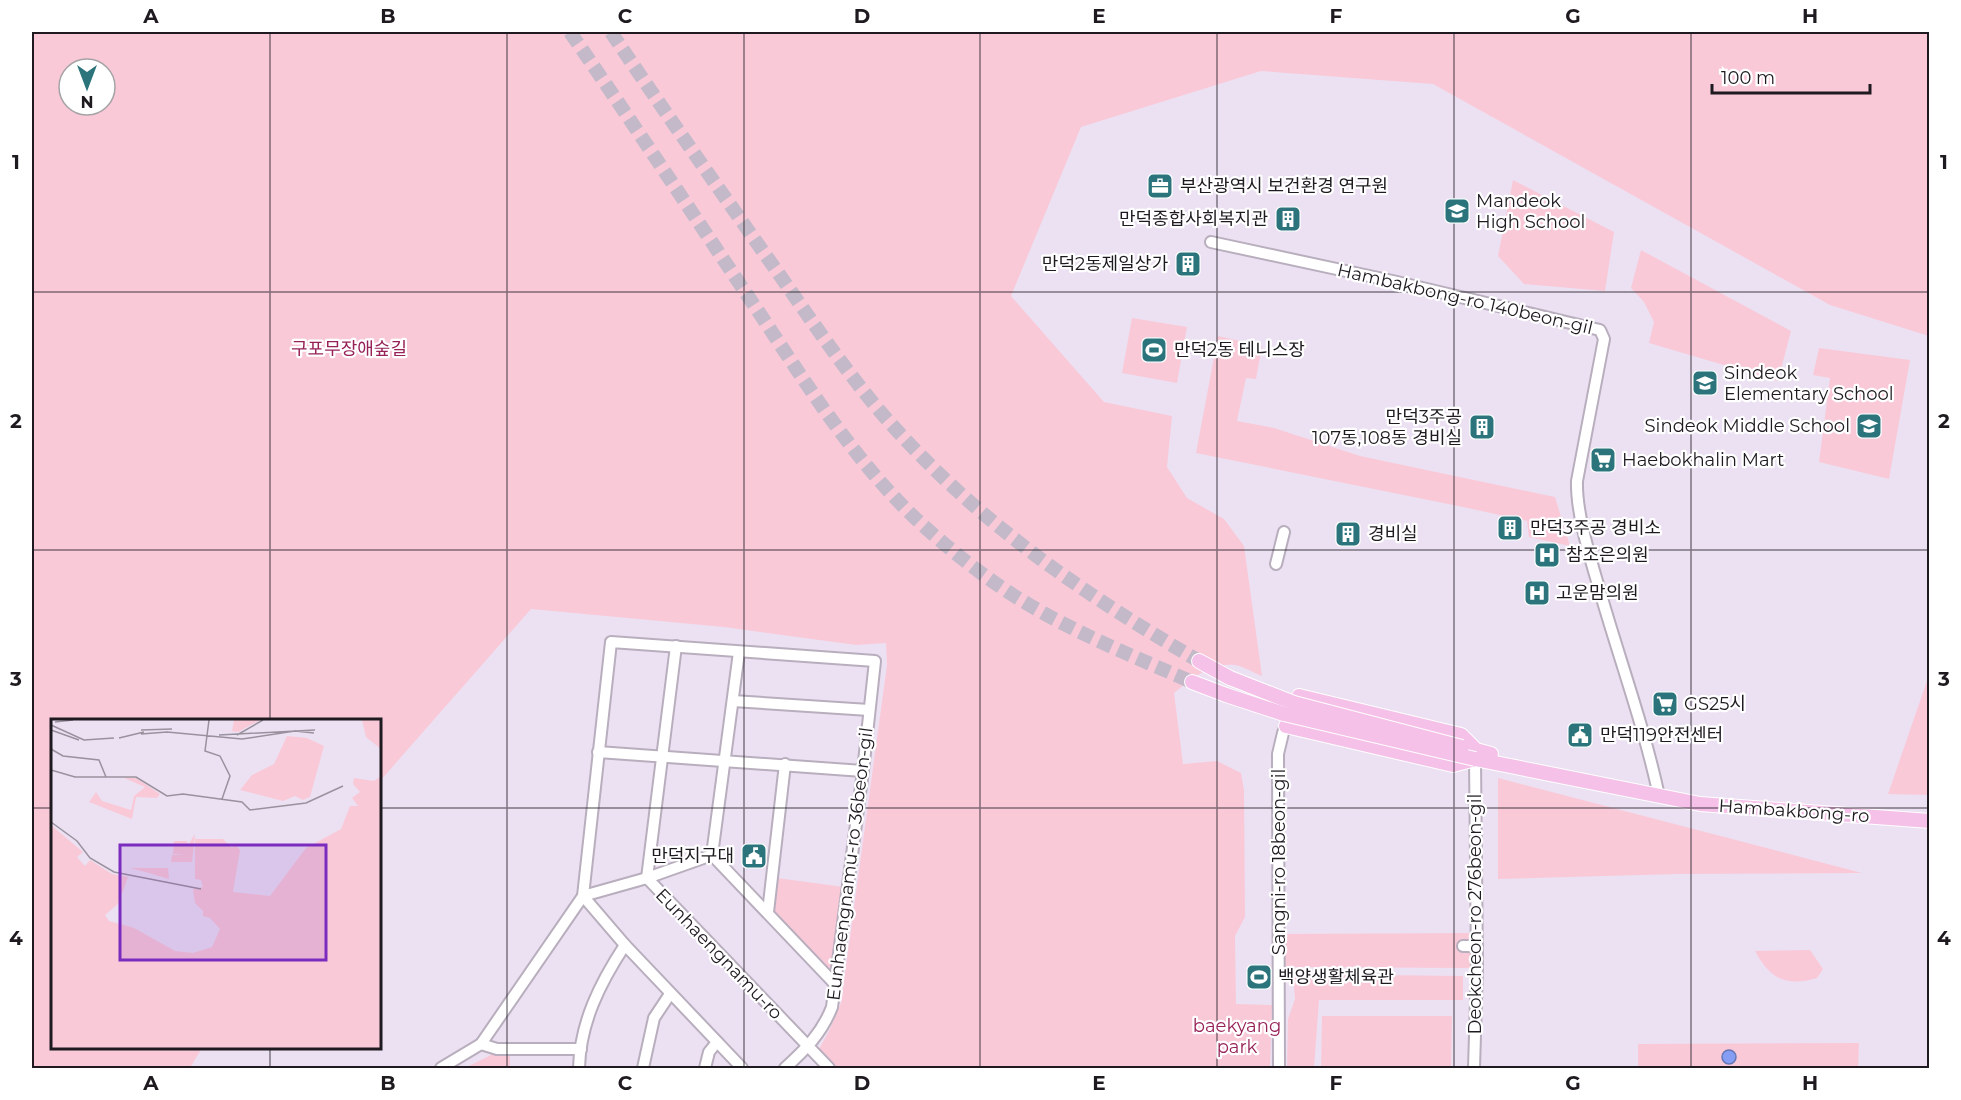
<svg xmlns="http://www.w3.org/2000/svg" width="1961" height="1100" font-family="Montserrat,'Noto Sans KR',sans-serif">
<rect width="100%" height="100%" fill="#ece1f2"/>
<g fill="#f9c9d8" fill-rule="evenodd">
<path d="M32,32H1929V336L1830,305L1433,84L1261,71L1081,127L1011,296L1104,402L1172,416L1167,467L1187,498L1224,519L1244,546L1262,676C1254,673 1243,666 1235,665C1211,662 1191,679 1174,693L1183,764L1217,761L1241,773L1244,790L1245,917L1235,936L1236,1004L1272,1005L1270,1068H837L819,1049L829,1031L841,1003L887,665L886,643L856,645L724,627L531,609L380,781V720H52V1048H202L190,1068H32ZM69,69H105V105H69Z"/>
<path d="M1513,180L1614,232L1605,291L1524,284L1498,256Z"/>
<path d="M1641,250L1791,331L1778,381L1649,343L1654,322L1644,302L1631,288Z"/>
<path d="M1132,318L1187,327L1177,383L1122,373Z"/>
<path d="M1218,336L1262,346L1256,379L1246,378L1237,421L1274,428L1360,456L1555,497L1570,546L1529,537L1527,521L1463,507L1196,453Z"/>
<path d="M1819,348L1910,360L1889,479L1819,462L1830,378L1813,375Z"/>
<path d="M1929,675V795L1888,794Z"/>
<path d="M1498,778L1862,873L1677,874L1498,879Z"/>
<path d="M777,878L844,887L832,969L825,968L774,914Z"/>
<path d="M1470,933V968L1279,967V934Z"/>
<path d="M1810,950L1823,969L1817,978C1786,987 1770,979 1755,951Z"/>
<path d="M1293,974L1463,976V1000H1319L1314,1068H1287L1288,1019L1295,999Z"/>
<path d="M1322,1016H1452L1451,1068H1321Z"/>
<path d="M1859,1043L1858,1068H1638V1044Z"/>
<path d="M493,1054H510V1068H465Z"/>
</g>
<circle fill="#859df3" stroke="#6676b4" stroke-width="1.5" cx="1729" cy="1057" r="7"/>
<g fill="none" stroke-linecap="round" stroke-linejoin="round">
<g stroke="#c3b9c8" stroke-width="14" stroke-dasharray="14 7" stroke-linecap="butt">
<path d="M570,32C633,123 694,216 756,308C804,380 852,458 915,518C945,546 986,579 1021,600C1075,633 1135,657 1192,682"/>
<path d="M611,32C664,111 719,189 774,267C815,325 854,385 903,437C989,530 1090,598 1199,661"/>
</g>
<g stroke="#b8aebd" stroke-width="14">
<g id="minor">
<path d="M1211,242L1397,282L1600,330L1604,339L1577,481C1576,513 1590,557 1599,588C1619,658 1644,726 1659,796"/>
<path d="M1276,564L1284,532"/>
<path d="M733,701L869,710"/>
<path d="M598,752L863,771"/>
<path d="M712,855L739,652"/>
<path d="M712,855L834,983"/>
<path d="M647,878L829,1068"/>
<path d="M647,878L676,646"/>
<path d="M768,912L785,764"/>
<path d="M1463,946H1477"/>
<path d="M481,1044L497,1049H581"/>
<path d="M441,1068L481,1044L583,896L647,878L712,855"/>
<path d="M579,1068C580,1023 600,983 625,945"/>
<path d="M643,1068L654,1018L670,994"/>
<path d="M705,1068L709,1052L717,1042"/>
<path d="M742,1068L625,945L583,896L611,642L875,661L863,771L832,1007C822,1033 805,1050 785,1068"/>
<path d="M1279,1068L1278,754L1283,733L1289,719"/>
<path d="M1474,1068L1477,968L1475,759"/>
</g>
</g>
<g stroke="#fff" stroke-width="16">
<g id="major">
<path d="M1199,661L1230,678"/>
<path d="M1192,682L1226,695"/>
<path d="M1299,696L1461,735L1476,750L1491,754"/>
<path d="M1286,726L1453,765L1475,759L1700,804L1930,821"/>
</g>
</g>
<use href="#minor" stroke="#fff" stroke-width="10"/>
<use href="#major" stroke="#f5c1e9" stroke-width="14"/>
<g stroke="#fff" stroke-width="16" stroke-linecap="butt">
<g id="major-bridge">
<path d="M1230,678L1294,703L1462,747"/>
<path d="M1226,695L1284,714L1475,759"/>
</g>
</g>
<use href="#major-bridge" stroke="#f5c1e9" stroke-width="14"/>
</g>
<path fill="none" stroke="#1e1a20" stroke-width="1.5" stroke-opacity="0.55" d="M270,32V720M507,32V1068M744,32V1068M980,32V1068M1217,32V1068M1454,32V1068M1691,32V1068M32,292H1930M32,550H1930M32,808H52M380,808H1930M270,1048V1068"/>
<defs>
<g id="office-square" transform="scale(1.35)"><rect x="-9" y="-9" width="18" height="18" rx="4" fill="#2b747c" stroke="#fff"/><path d="M-6-3h4V-5.5h4V-3h4V5H-6ZM-1-4.5V-3h2v-1.5ZM-6 0V1H6V0Z" fill="#fff"/></g>
<g id="school-square" transform="scale(1.35)"><rect x="-9" y="-9" width="18" height="18" rx="4" fill="#2b747c" stroke="#fff"/><path d="M0-5L7-2L0 1L-7-2ZM-4 1L0 2.5L4 1V4Q0 6-4 4Z" fill="#fff"/></g>
<g id="building-square" transform="scale(1.35)"><rect x="-9" y="-9" width="18" height="18" rx="4" fill="#2b747c" stroke="#fff"/><path d="M-4-6H4V6H1V3H-1V6H-4ZM-2.5-4.3h1.7v1.8h-1.7ZM.8-4.3h1.7v1.8H.8ZM-2.5-1h1.7V.8h-1.7ZM.8-1h1.7V.8H.8Z" fill="#fff"/></g>
<g id="stadium-square" transform="scale(1.35)"><rect x="-9" y="-9" width="18" height="18" rx="4" fill="#2b747c" stroke="#fff"/><path d="M0-5a6.5 5 0 1 0 0 10a6.5 5 0 1 0 0-10ZM-3.5-1.8h7v3.6h-7Z" fill="#fff"/></g>
<g id="supermarket-square" transform="scale(1.35)"><rect x="-9" y="-9" width="18" height="18" rx="4" fill="#2b747c" stroke="#fff"/><path d="M-6-5.5h2.5l.6 2H6L4.5 2H-2.5L-4.4-4H-6ZM-1.5 3.2a1.3 1.3 0 1 0 .1 0ZM3 3.2a1.3 1.3 0 1 0 .1 0Z" fill="#fff"/></g>
<g id="hospital-square" transform="scale(1.35)"><rect x="-9" y="-9" width="18" height="18" rx="4" fill="#2b747c" stroke="#fff"/><path d="M-5-5h3v3.5h4V-5h3V5h-3V1.5h-4V5h-3Z" fill="#fff"/></g>
<g id="civic-square" transform="scale(1.35)"><rect x="-9" y="-9" width="18" height="18" rx="4" fill="#2b747c" stroke="#fff"/><path d="M-.6-6.5H3V-4.5H.6V-3L4-1V1h2V6H-6V1h2V-1L-.6-3ZM-1.2 2.5V6h2.4V2.5Z" fill="#fff"/></g>
</defs>
<g fill-rule="evenodd">
<use href="#office-square" x="1160" y="186"/>
<use href="#school-square" x="1457" y="211"/>
<use href="#building-square" x="1288" y="219"/>
<use href="#building-square" x="1188" y="264"/>
<use href="#stadium-square" x="1154" y="350"/>
<use href="#school-square" x="1705" y="383"/>
<use href="#school-square" x="1869" y="426"/>
<use href="#building-square" x="1482" y="427"/>
<use href="#supermarket-square" x="1603" y="460"/>
<use href="#building-square" x="1510" y="528"/>
<use href="#building-square" x="1348" y="534"/>
<use href="#hospital-square" x="1547" y="555"/>
<use href="#hospital-square" x="1537" y="593"/>
<use href="#supermarket-square" x="1665" y="704"/>
<use href="#civic-square" x="1580" y="735"/>
<use href="#civic-square" x="754" y="856"/>
<use href="#stadium-square" x="1259" y="977"/>
</g>
<g text-anchor="middle" dominant-baseline="central" stroke-width="4.5" stroke-linejoin="round" paint-order="stroke">
<g font-size="18" fill="#1e1a20" stroke="#fff" text-anchor="start">
<text x="1180" y="186">부산광역시 보건환경 연구원</text>
<text x="1476" y="201">Mandeok<tspan x="1476" dy="21">High School</tspan></text>
<text x="1268" y="219" text-anchor="end">만덕종합사회복지관</text>
<text x="1168" y="264" text-anchor="end">만덕2동제일상가</text>
<text x="1174" y="350">만덕2동 테니스장</text>
<text x="1724" y="373">Sindeok<tspan x="1724" dy="21">Elementary School</tspan></text>
<text x="1462" y="417" text-anchor="end">만덕3주공<tspan x="1462" dy="21">107동,108동 경비실</tspan></text>
<text x="1850" y="426" text-anchor="end">Sindeok Middle School</text>
<text x="1622" y="460">Haebokhalin Mart</text>
<text x="1530" y="528">만덕3주공 경비소</text>
<text x="1368" y="534">경비실</text>
<text x="1566" y="555">참조은의원</text>
<text x="1556" y="593">고운맘의원</text>
<text x="1684" y="704">GS25시</text>
<text x="1600" y="735">만덕119안전센터</text>
<text x="734" y="856" text-anchor="end">만덕지구대</text>
<text x="1278" y="977">백양생활체육관</text>
</g>
<g font-size="18" fill="#1e1a20" stroke="#fff">
<text transform="translate(1465 299) rotate(13)">Hambakbong-ro 140beon-gil</text>
<text transform="translate(1794 811) rotate(4)">Hambakbong-ro</text>
<text transform="translate(1279 862) rotate(-90)">Sangni-ro 18beon-gil</text>
<text transform="translate(850 864) rotate(-83)">Eunhaengnamu-ro 36beon-gil</text>
<text transform="translate(1475 914) rotate(-90)">Deokcheon-ro 276beon-gil</text>
<text transform="translate(719 954) rotate(46)">Eunhaengnamu-ro</text>
</g>
<g font-size="18" fill="#972258" stroke="#fff">
<text x="349" y="349">구포무장애숲길</text>
<text x="1237" y="1026">baekyang<tspan x="1237" dy="21">park</tspan></text>
</g>
</g>
<g transform="translate(51 719)">
<rect width="330" height="330" fill="#ece1f2"/>
<path d="M183,1H209L187,13L161,10L181,12ZM311,1H330V30L315,18ZM236,17L256,19L273,27L259,78L252,81L244,77L232,82L189,71L201,56L223,45ZM330,57V329H0V106L32,133L26,138L34,147L39,141L61,155L77,158L67,185L54,196L58,202L83,209L124,232L142,234L161,228L169,210L159,199L152,197V192L144,184L142,170L152,168L150,161L144,160V120H172L181,129L184,126L189,131L182,173L219,177L255,129L290,110L299,87H307L301,79L309,73L302,65L303,59L323,62ZM73,59H85L109,75L106,79L85,78L81,100L38,83L45,73L51,82L80,91L83,77L94,68ZM144,115L141,143H120L121,136H136L122,135L123,122H136L137,126ZM79,149H117L118,160L98,154Z" fill="#f9c9d8"/>
<path fill="none" stroke="#9a919e" stroke-width="1.5" d="M158,1L154,32L169,37L179,57L171,80M4,3L22,1M0,6L33,21L63,19M0,11L28,21M90,11L121,10M90,15L116,13L191,20L244,12L263,14M168,16L264,11M186,16L212,1M68,19L93,13M0,30L12,37L48,41L55,58M0,51L24,58H85L116,77L132,75L191,83L199,91L255,84L292,67M0,103L26,122L39,139L63,153L150,170"/>
<path fill="#7b2cbf" fill-opacity="0.15" stroke="#7b2cbf" stroke-width="3" d="M69,126H275V241H69Z"/>
<rect width="330" height="330" fill="none" stroke="#1e1a20" stroke-width="3"/>
</g>
<rect width="1961" height="1100" fill="none" stroke="#ffffff" stroke-width="66"/>
<g transform="translate(87 87) rotate(180)"><circle r="28" fill="#ffffff" stroke="#a5a3a6" stroke-width="1.5"/>
<path d="M0-4.5L10 22L0 15L-10 22Z" fill="#2b747c"/>
<text y="-9" font-size="16" font-weight="bold" text-anchor="middle" fill="#1e1a20">N</text>
</g>
<path d="M1712 84v9h158v-9" fill="none" stroke="#1e1a20" stroke-width="3"/>
<text x="1721" y="84" font-size="18" fill="#1e1a20" stroke="#ffffff" stroke-width="4.5" paint-order="stroke">100 m</text>
<rect x="33" y="33" width="1895" height="1034" fill="none" stroke="#1e1a20" stroke-width="2"/>
<g font-size="20" text-anchor="middle" font-weight="bold" fill="#1e1a20">
<text x="151" y="23">A</text>
<text x="388" y="23">B</text>
<text x="625" y="23">C</text>
<text x="862" y="23">D</text>
<text x="1099" y="23">E</text>
<text x="1336" y="23">F</text>
<text x="1573" y="23">G</text>
<text x="1810" y="23">H</text>
<text x="16" y="169">1</text>
<text x="1944" y="169">1</text>
<text x="16" y="428">2</text>
<text x="1944" y="428">2</text>
<text x="16" y="686">3</text>
<text x="1944" y="686">3</text>
<text x="16" y="945">4</text>
<text x="1944" y="945">4</text>
<text x="151" y="1090">A</text>
<text x="388" y="1090">B</text>
<text x="625" y="1090">C</text>
<text x="862" y="1090">D</text>
<text x="1099" y="1090">E</text>
<text x="1336" y="1090">F</text>
<text x="1573" y="1090">G</text>
<text x="1810" y="1090">H</text>
</g>
</svg>
